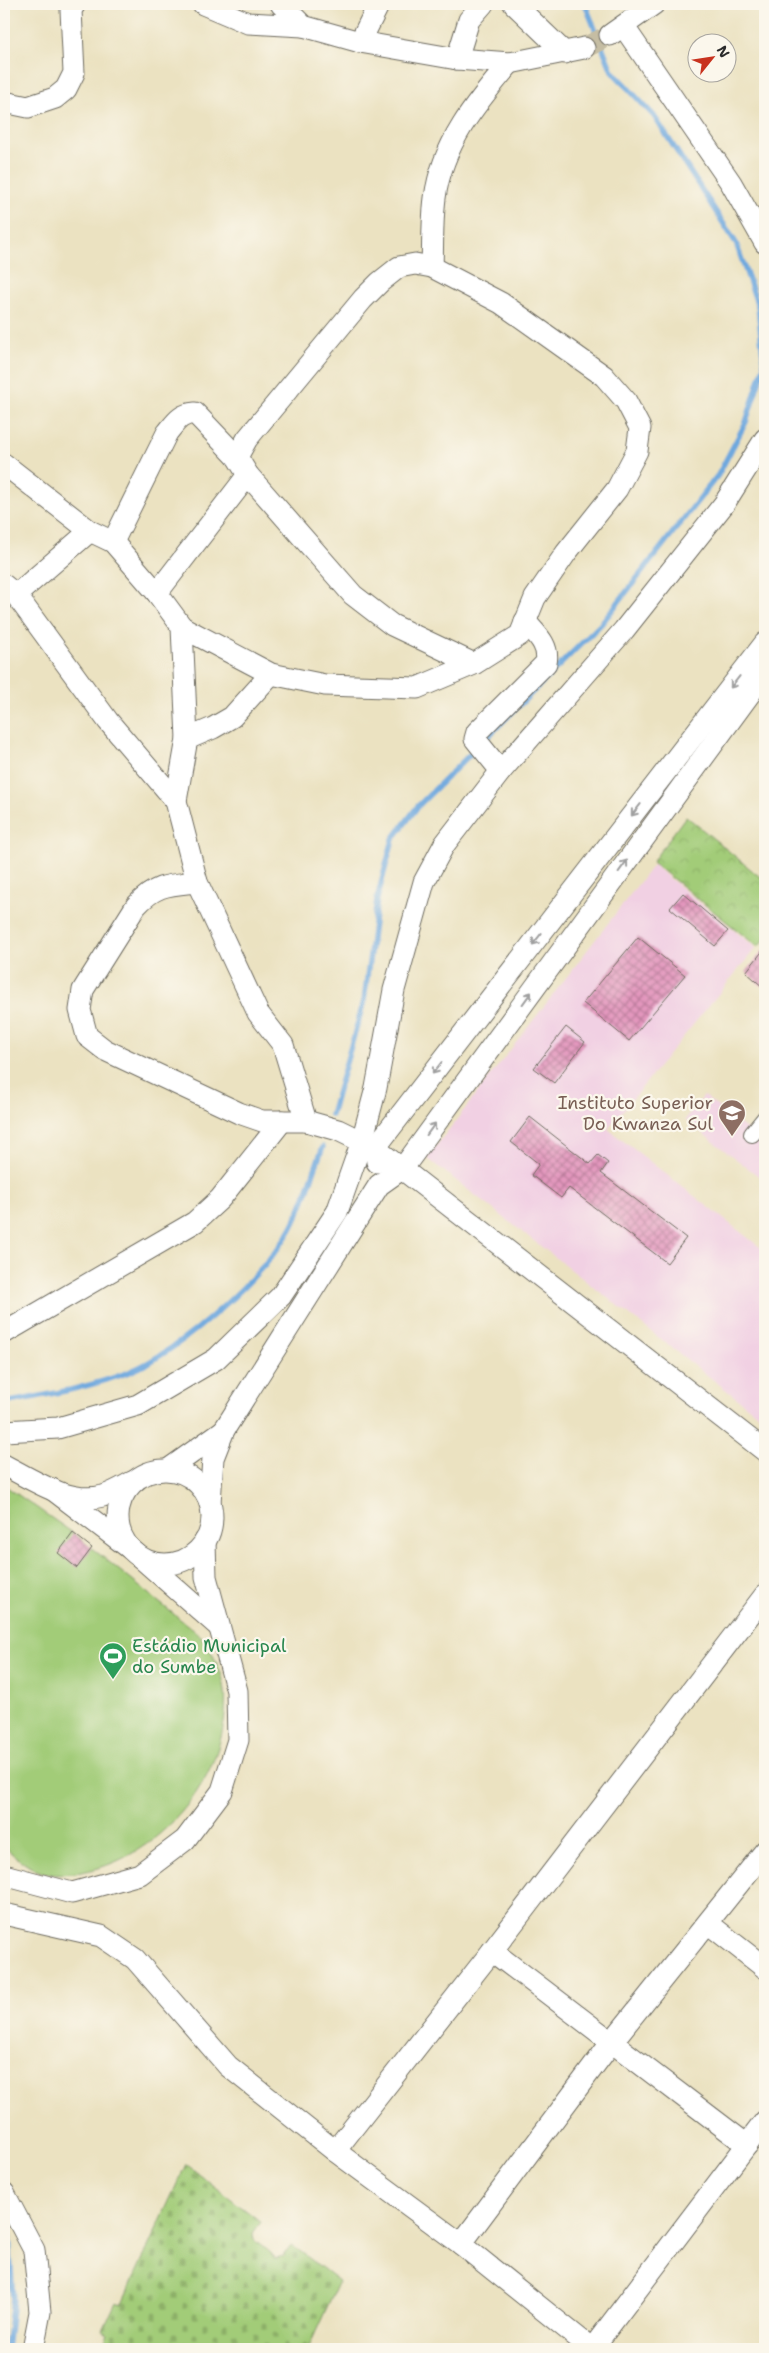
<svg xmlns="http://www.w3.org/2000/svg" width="769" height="2353" font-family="'Shantell Sans',sans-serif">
<defs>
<pattern id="cemetery-stones" width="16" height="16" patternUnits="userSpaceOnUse" patternTransform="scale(1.25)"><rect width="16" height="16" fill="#a2cc78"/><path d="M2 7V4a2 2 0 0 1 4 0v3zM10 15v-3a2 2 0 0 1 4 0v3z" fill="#8caf68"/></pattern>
<pattern id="park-crowns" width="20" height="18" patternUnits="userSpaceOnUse" patternTransform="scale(1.25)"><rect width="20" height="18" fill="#a2cc78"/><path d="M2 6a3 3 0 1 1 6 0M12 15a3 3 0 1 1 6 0" fill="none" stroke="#8caf68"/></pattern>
<pattern id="building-cross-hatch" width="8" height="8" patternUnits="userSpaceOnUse" patternTransform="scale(1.25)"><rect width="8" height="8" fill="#e396bd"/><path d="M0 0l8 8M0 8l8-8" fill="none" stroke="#b87b9a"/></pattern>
</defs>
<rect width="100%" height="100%" fill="#fbf7ec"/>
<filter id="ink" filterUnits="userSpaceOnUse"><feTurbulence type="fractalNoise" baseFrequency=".02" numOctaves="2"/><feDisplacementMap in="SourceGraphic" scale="10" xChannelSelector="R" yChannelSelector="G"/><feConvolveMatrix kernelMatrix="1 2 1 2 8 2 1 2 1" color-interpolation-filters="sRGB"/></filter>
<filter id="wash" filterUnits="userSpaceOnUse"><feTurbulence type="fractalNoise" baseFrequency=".0096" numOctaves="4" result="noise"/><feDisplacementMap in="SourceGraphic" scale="20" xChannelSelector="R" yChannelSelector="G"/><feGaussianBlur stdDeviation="1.12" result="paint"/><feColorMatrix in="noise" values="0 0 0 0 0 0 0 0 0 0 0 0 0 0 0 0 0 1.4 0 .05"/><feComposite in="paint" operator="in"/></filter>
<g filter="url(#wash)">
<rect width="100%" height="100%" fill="#ebe2c1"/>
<g fill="#f1d0e3">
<path d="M653,865L756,948L608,1129L765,1251V1420L427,1158Z"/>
<path d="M704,1096L763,1142L765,1140V1181L685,1120Z"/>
</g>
<path fill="url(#cemetery-stones)" stroke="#667c52" d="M186,2164L261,2222L253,2233L254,2240L276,2258L284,2256L292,2245L339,2281L308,2349H101L108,2333L103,2330L116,2302L122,2304Z"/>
<path fill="url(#park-crowns)" stroke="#667c52" d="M686,816L765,881V939L758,947L652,862Z"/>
<path fill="#a2cc78" stroke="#667c52" d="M4,1485L73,1533L201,1636C212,1652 223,1671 225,1691C233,1783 140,1884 46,1873C31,1871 15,1856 4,1847Z"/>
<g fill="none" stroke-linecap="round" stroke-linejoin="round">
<g stroke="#6ea8de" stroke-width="5.5">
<path d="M331,1115L364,1001L377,899L393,839L418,806L602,623L718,475L746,422L764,366L758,306L736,243L654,116L612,71L585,4"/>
<path d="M4,1403C46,1395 89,1388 129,1372C178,1353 269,1272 293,1225C306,1200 313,1172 323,1147"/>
<path d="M4,2230L9,2237L13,2300L7,2349"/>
</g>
</g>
<g id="blocks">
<g fill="url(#building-cross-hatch)">
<path d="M683,893L728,931L715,946L670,908Z"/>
<path d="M638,937L685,975L629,1041L583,1003Z"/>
<path d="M765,948V989L746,972Z"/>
<path d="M566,1027L585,1042L554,1083L534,1068Z"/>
<path d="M530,1117L590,1164L598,1155L608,1163L601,1173L686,1238L667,1263L569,1188L561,1198L531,1175L539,1164L511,1142Z"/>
<path d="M73,1533L92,1548L77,1568L58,1553Z"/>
</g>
</g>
</g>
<g filter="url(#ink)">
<use href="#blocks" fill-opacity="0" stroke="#6e6b60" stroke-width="1"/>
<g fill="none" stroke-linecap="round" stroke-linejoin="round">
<path stroke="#c5bda3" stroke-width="21" stroke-dasharray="21 11" stroke-linecap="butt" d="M584,48L610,35"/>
<g stroke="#6e6b60" stroke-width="18">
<path id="pedestrian" d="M752,1134L765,1118"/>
</g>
<g stroke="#6e6b60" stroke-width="23">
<g id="minor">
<path d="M203,4L248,23L303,26"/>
<path d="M281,4L303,26L360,42L457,59L510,63L584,48"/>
<path d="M514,4L565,53"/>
<path d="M624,27L731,183L765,243"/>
<path d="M610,35L654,4"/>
<path d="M360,42L379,4"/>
<path d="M457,59L469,20L483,4"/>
<path d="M4,102L28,107L55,98L66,89L74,73L71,10L75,4"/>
<path d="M432,267C433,244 432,221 435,198C442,144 476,103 510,63"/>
<path d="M4,464L90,531L113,542L157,593L182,627"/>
<path d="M113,542L167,433C176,422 180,414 195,413L237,457"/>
<path d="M4,585L16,595L108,721L176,801"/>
<path d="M157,593L248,475"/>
<path d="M16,595L90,531"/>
<path d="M187,739L213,728L232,717L271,674"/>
<path d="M501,771L475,739L477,732L546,663C550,645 536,634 525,621"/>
<path d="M197,882C169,885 156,884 136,906L83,990L80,1010L87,1036L105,1050L239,1113L262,1121H306L338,1130L375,1148L765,1451"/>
<path d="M306,1121L283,1045L258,1013L197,882L176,801L187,739L182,627L271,674L325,685L417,688L474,664L520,635L535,598L566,553L617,489L637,451L640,428L626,401L604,376L501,303L432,267L415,264L399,267L380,282L363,299L247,439L237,457L248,475L353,595L392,625L474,664"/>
<path d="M377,1162L375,1148L765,643"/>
<path d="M4,1333L195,1222L220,1199L282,1121"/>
<path d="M4,1431L58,1428L138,1405L216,1359L281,1296L337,1212L362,1141L376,1088L394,990L424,882L444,845L501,771L624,630L724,504L765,439"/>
<path d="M4,1465C33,1480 69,1505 103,1496C113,1493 123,1487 132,1482"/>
<path d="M169,1469L224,1430"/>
<circle cx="165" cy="1517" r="47"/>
<path d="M52,1489L132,1550L218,1626"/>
<path d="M210,1503L213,1458L224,1430L379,1185L403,1168L765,673"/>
<path d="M4,1875L72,1893L140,1874L185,1840L222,1791L238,1740L237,1691L206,1577L205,1541"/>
<path d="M4,1914L101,1936L135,1959L228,2066L335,2151L461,2244L592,2349"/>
<path d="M709,1924L765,1968"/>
<path d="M492,1951L747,2145"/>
<path d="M335,2151L492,1951L765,1595"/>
<path d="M4,2193L34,2250L40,2312L33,2349"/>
<path d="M461,2244L611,2043L765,1851"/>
<path d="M592,2349L765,2121"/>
</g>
</g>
<use href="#pedestrian" stroke="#fff" stroke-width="16"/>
<use href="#minor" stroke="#fff" stroke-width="21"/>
</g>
<defs><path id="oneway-shaft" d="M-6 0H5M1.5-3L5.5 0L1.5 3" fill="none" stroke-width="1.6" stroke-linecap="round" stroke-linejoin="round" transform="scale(1.25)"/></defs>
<g stroke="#a0a0a0">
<use href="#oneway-shaft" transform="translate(735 682) rotate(128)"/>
<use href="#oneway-shaft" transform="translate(636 810) rotate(128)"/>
<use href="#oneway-shaft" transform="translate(623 866) rotate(-54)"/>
<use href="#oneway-shaft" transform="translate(537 939) rotate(128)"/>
<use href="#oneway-shaft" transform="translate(527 998) rotate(-54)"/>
<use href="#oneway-shaft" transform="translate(437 1068) rotate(128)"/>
<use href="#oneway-shaft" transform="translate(431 1129) rotate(-54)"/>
</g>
</g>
<defs>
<g id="university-pin" transform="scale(1.4375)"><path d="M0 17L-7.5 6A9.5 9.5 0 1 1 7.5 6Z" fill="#8d6e63" stroke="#fbf7ec"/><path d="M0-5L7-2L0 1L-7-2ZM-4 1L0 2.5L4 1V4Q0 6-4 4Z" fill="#fff"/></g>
<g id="stadium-pin" transform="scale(1.4375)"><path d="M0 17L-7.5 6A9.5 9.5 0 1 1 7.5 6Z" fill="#2e9e5b" stroke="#fbf7ec"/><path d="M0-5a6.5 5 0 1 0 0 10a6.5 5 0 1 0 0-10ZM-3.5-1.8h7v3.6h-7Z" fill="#fff"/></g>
</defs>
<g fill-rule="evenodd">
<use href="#university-pin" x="732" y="1113"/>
<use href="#stadium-pin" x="113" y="1656"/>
</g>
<g text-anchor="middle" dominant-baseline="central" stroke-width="4.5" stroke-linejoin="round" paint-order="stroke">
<g font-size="18" fill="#785e54" stroke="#fbf7ec" text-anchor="end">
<text x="713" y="1103">Instituto Superior<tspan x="713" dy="21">Do Kwanza Sul</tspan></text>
</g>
<g font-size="18" fill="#27864d" stroke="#fbf7ec" text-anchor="start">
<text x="132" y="1646">Estádio Municipal<tspan x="132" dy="21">do Sumbe</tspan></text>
</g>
</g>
<rect width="769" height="2353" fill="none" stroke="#fbf7ec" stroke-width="20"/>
<g transform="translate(712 58) rotate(60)"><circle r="24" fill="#fbf7ec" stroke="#a8a59f"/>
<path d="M0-4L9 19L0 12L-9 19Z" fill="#c8321e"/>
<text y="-8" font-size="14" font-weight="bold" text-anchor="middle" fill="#2b2b2b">N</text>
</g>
</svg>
